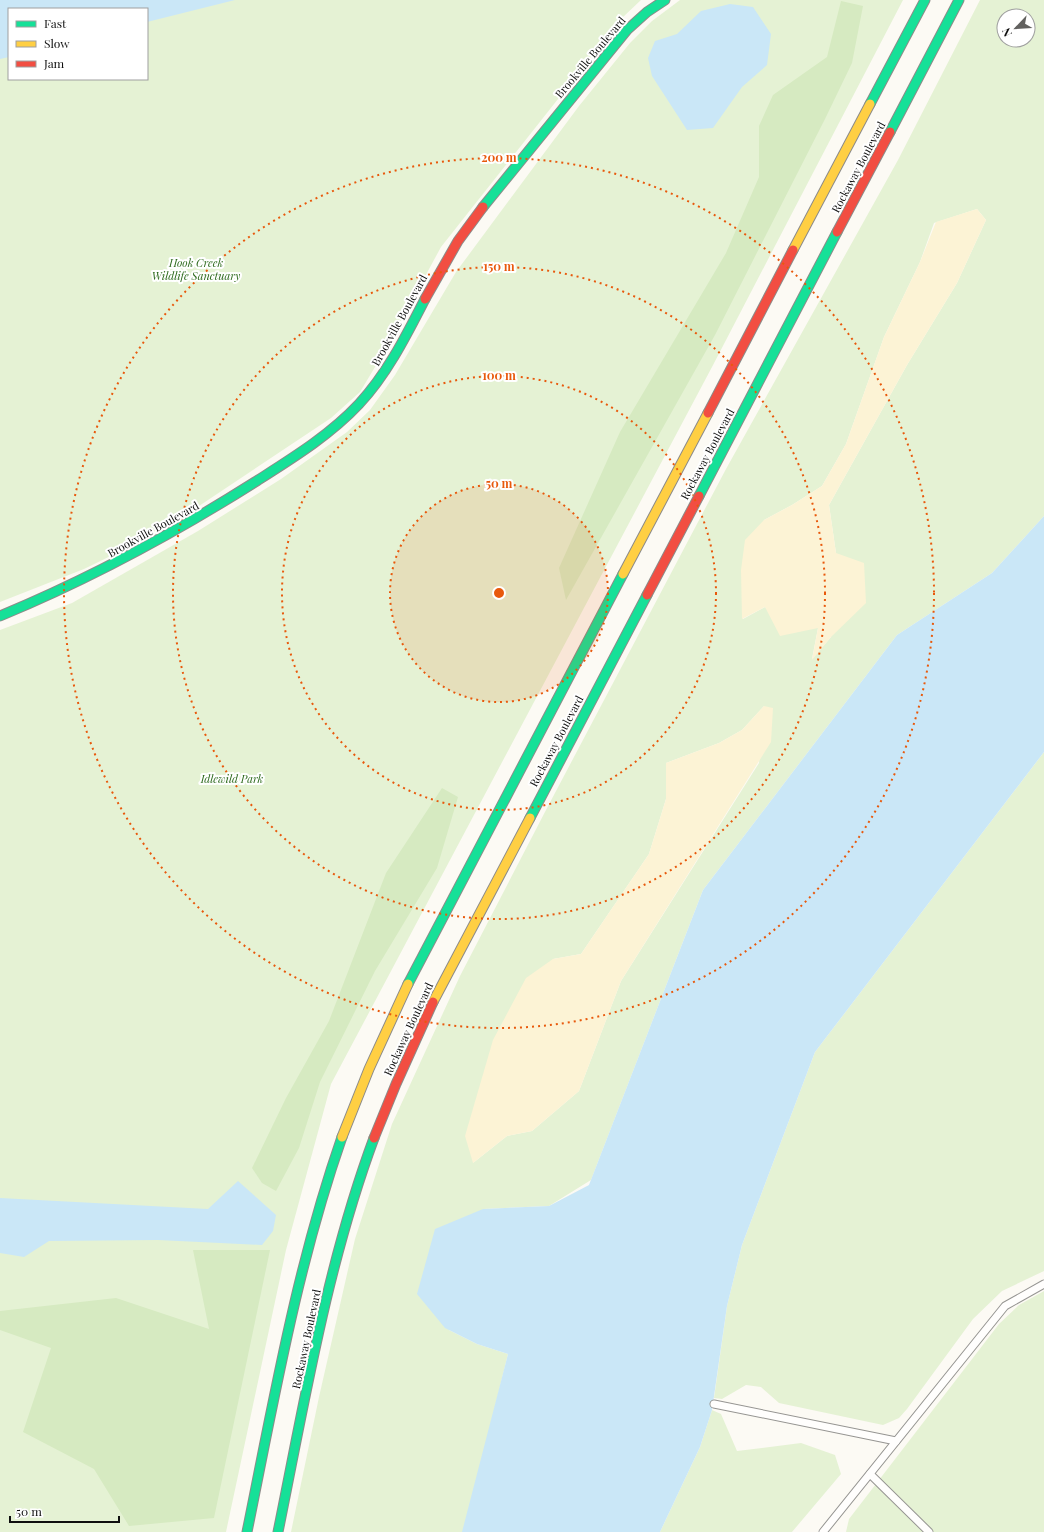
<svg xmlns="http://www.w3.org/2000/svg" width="1044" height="1532" font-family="'Playfair Display',serif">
<rect width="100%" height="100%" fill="#fcfaf4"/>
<g fill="#e5f2d4" fill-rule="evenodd">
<path d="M201,0H641L622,18L441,247L384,352L360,392L331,418L178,520L129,547L84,569L0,602V49L9,47V79H147V13Z"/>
<path d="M680,0H903L712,367L331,1084L286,1250L226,1532H0V630L72,603L198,531L281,479L347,432L370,410L395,375L456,272L579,106L630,43L652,21Z"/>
<path d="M980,0H1044V516L992,573L897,635L703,890L591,1180L549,1206L483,1209L449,1330L477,1344L508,1354L464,1532H291L319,1397L355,1239L392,1124L460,976L546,810L726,469L898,160ZM1004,16H1028V40H1004ZM977,209L986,220L957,283L907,365L829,505L836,553L831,637L812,659L818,628L765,607L743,619L764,520L792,505L822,486L846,444L884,337L920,262L934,223ZM764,706L759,763L621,981L579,1091L532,1131L507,1136L473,1163L553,959L581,954L649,854L666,799V763L719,743L742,730Z"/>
<path d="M1044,752V1271L1002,1291L973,1319L907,1409L899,1418L883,1425L779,1403L761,1387L746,1385L722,1399L714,1398L727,1306L742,1245L815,1052Z"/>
<path d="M1044,1291V1532H846L849,1519L999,1324L1019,1305Z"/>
<path d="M712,1410L721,1414L737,1451L801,1443L835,1455L841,1474L792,1532H660L700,1447Z"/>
</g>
<g fill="#d6eac1">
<path d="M841,1L863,6L852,63L825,119L715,335L566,600L559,568L620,432L726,253L759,177V126L773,95L827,57Z"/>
<path d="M442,788L458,797L437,868L375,971L320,1082L299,1148L276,1191L262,1183L252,1168L286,1098L329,1021L386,873Z"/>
<path d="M193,1250H270L214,1518L129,1526L94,1469L23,1432L51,1348L0,1330V1311L116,1298L209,1329Z"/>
</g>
<g fill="#fcf3d5">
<path d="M977,209L986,220L957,283L907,365L829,505L836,553L864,563L866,603L831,637L812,660L818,628L780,636L765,607L742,619L741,570L745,540L764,520L792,505L822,486L846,444L884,337L920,262L936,222Z"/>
<path d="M764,706L773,708L771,742L621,981L579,1091L532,1131L507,1136L473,1163L465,1136L493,1040L526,978L553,959L581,954L649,854L666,799V763L719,743L742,730Z"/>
</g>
<g fill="#cae7f7">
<path d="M0,0H235L147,22V9H9V57L0,59Z"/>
<path d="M730,4L753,7L771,34L767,65L742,87L713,128L687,130L652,76L648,58L655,41L677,34L701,11Z"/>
<path d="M1044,516V752L815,1052L742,1245L727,1306L712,1410L700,1447L660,1532H462L508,1354L477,1344L445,1328L417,1294L435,1229L483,1209L549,1206L589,1185L703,890L897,635L992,573Z"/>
<path d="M238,1181L276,1215L273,1231L262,1245L158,1240L49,1241L24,1257L0,1253V1198L208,1209Z"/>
</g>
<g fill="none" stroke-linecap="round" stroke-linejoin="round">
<g stroke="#969592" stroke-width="9">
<g id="lane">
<path d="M714,1404L896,1441"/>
<path d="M870,1474L929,1532"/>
<path d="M823,1532L1005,1306L1044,1284"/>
</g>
</g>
<g stroke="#8c8b89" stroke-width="11">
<g id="fast">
<path d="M870,104L925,0"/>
<path d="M890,132L959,0"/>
<path d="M483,207L627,30L647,12L665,0"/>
<path d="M699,496L837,232"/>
<path d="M0,616C89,579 173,534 255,482C291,459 329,436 359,404C387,374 406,336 425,299"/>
<path d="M530,818L647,595"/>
<path d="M408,984L623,574"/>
<path d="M247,1532C274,1399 297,1266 342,1137"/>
<path d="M278,1532C305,1399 327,1265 374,1138"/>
</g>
</g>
<g stroke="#8c8b89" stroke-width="11">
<g id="slow">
<path d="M793,250L870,104"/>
<path d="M623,574L708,413"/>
<path d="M433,1002L530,818"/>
<path d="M342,1137L369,1069L408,984"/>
</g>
</g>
<g stroke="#8c8b89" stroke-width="11">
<g id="jam">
<path d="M837,232L890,132"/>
<path d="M425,299L458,241L483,207"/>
<path d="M708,413L793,250"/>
<path d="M647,595L699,496"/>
<path d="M374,1138L396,1084L433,1002"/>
</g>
</g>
<use href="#lane" stroke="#fffefd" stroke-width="7"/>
<use href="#fast" stroke="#16e098" stroke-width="9"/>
<use href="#slow" stroke="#ffcf43" stroke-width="9"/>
<use href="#jam" stroke="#f24e42" stroke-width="9"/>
</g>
<circle cx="499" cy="593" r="109" fill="#e8590c" fill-opacity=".12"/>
<g fill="none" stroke="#e8590c" stroke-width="2" stroke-dasharray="2 4">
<circle cx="499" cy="593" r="109"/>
<circle cx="499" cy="593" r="217"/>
<circle cx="499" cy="593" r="326"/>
<circle cx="499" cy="593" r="435"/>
</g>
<g text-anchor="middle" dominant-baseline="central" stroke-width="4" stroke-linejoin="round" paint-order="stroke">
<g font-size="11" fill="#0f0f0f" stroke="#fff">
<text transform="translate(590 57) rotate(-50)">Brookville Boulevard</text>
<text transform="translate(858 167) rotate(-62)">Rockaway Boulevard</text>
<text transform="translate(399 320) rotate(-61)">Brookville Boulevard</text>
<text transform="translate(707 454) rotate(-62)">Rockaway Boulevard</text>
<text transform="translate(153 529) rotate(-29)">Brookville Boulevard</text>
<text transform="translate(556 741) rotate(-62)">Rockaway Boulevard</text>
<text transform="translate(408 1029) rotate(-65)">Rockaway Boulevard</text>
<text transform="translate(306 1339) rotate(-78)">Rockaway Boulevard</text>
</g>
<g font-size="11" font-style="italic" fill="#2d6a1d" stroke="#fff">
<text x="196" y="262">Hook Creek<tspan x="196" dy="13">Wildlife Sanctuary</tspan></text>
<text x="232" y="778">Idlewild Park</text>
</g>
</g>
<circle cx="499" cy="593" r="6" fill="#e8590c" stroke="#fff" stroke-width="2"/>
<g font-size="12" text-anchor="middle" font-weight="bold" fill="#e8590c" stroke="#fff" stroke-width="4" stroke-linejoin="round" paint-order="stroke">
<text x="499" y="162">200 m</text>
<text x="499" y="271">150 m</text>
<text x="499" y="380">100 m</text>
<text x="499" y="488">50 m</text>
</g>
<rect x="8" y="8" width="140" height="72" fill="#ffffff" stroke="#9f9f9f"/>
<rect x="16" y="21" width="20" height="6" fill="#16e098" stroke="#9f9f9f"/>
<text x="44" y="28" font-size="12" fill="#0f0f0f">Fast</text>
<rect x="16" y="41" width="20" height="6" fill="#ffcf43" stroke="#9f9f9f"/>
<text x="44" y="48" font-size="12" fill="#0f0f0f">Slow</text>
<rect x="16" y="61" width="20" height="6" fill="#f24e42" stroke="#9f9f9f"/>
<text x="44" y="68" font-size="12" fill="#0f0f0f">Jam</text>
<g transform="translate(1016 28) rotate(245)"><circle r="19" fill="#ffffff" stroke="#9f9f9f"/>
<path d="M0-3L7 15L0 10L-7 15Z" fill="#62615f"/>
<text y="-6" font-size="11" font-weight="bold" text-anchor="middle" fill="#0f0f0f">N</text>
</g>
<path d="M10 1516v6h109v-6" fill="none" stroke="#0f0f0f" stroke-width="2"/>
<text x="16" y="1516" font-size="12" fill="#0f0f0f" stroke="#ffffff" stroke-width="3" paint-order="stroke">50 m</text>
</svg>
